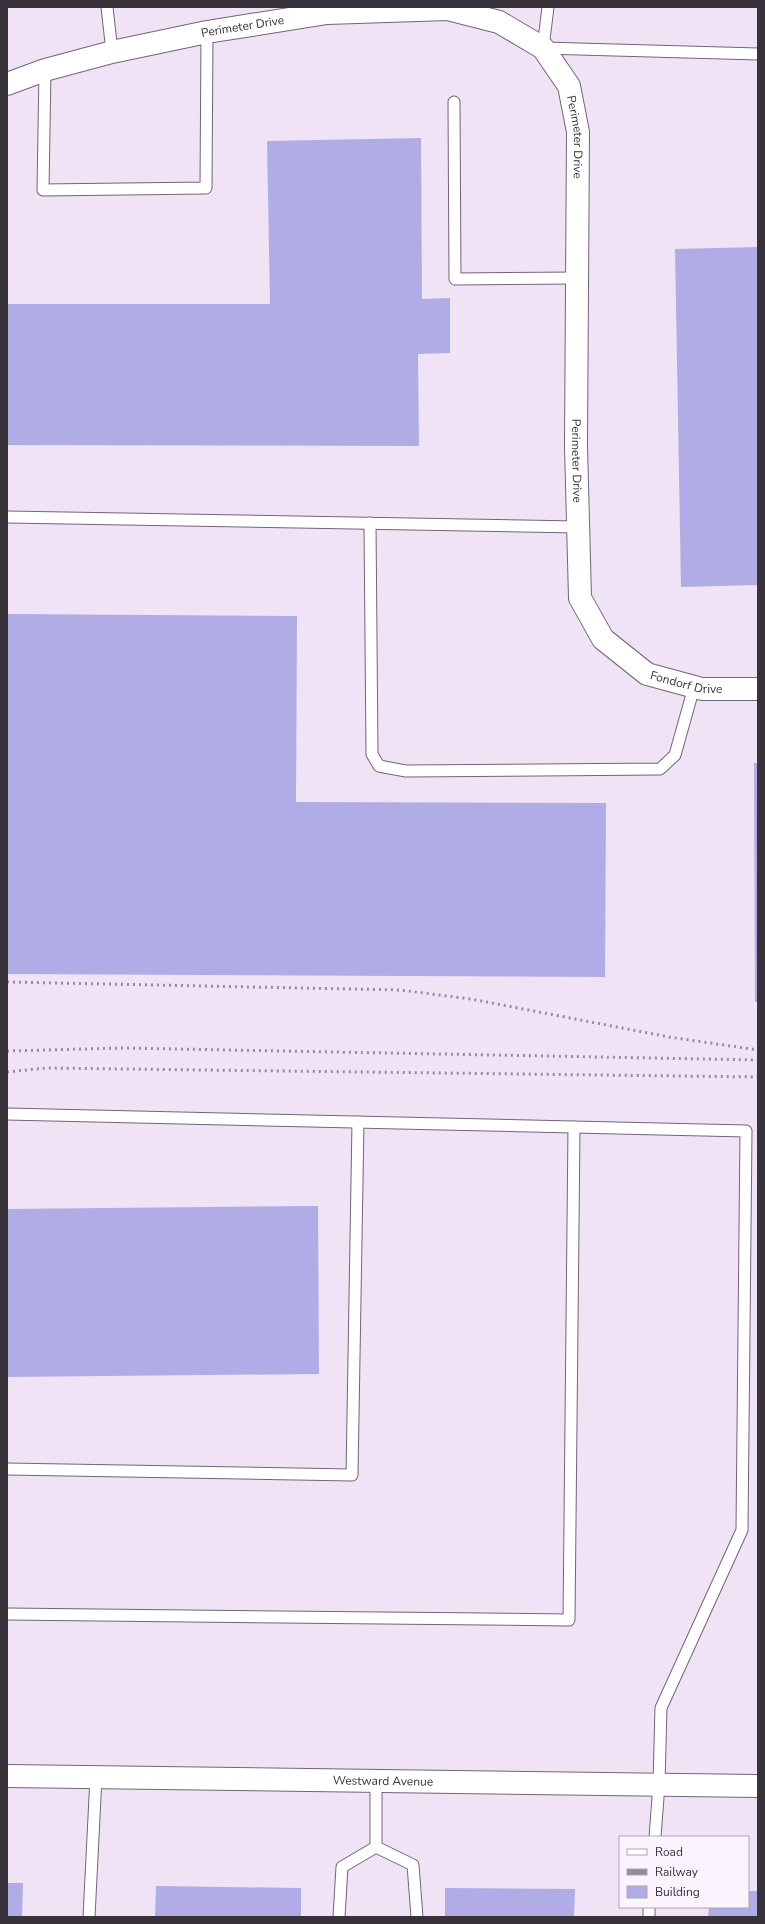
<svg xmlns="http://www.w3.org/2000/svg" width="765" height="1924" font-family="'Nunito Sans',sans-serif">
<rect width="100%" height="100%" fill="#f1e3f6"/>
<g fill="#b0ace5">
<path d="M421,138L422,299L450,298V353L418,354L419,446L7,445V304H270L267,141Z"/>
<path d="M758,247V585L681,587L675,249Z"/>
<path d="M7,614L297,616L296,802L606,803L605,977L7,974Z"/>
<path d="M754,763H758V1002H755Z"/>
<path d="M318,1206L319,1374L7,1377V1209Z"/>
<path d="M7,1883H23L22,1917H7Z"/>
<path d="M156,1886L301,1888V1917H155Z"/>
<path d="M445,1888L575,1889L574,1917H445Z"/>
<path d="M748,1891H758V1917H708L709,1907H748Z"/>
</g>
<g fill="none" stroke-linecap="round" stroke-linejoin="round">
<g stroke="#716576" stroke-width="13">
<g id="service">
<path d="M107,7L112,52"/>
<path d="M548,7L543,48L758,54"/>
<path d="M45,70L43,190L206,188L207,32"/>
<path d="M454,102L455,279L577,278"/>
<path d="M7,517L578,527"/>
<path d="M370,523L372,754L379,766L406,771L660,769L675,755L694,687"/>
<path d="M7,1114L746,1131L742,1530L661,1708L659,1784L655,1837"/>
<path d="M7,1469L352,1475L358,1122"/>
<path d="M7,1614L569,1620L574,1127"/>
<path d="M376,1780V1847"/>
<path d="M89,1917L96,1777"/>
<path d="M339,1917L342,1867L376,1847L413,1865L417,1917"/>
<path d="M649,1917V1907"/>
</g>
</g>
<g stroke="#716576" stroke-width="24">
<g id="minor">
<path id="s1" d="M7,84L45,70L112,52L207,32L327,13L448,9L499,22L543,48L569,86L578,132L576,446L580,598L603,639L647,674L702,689H758"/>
<path id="s2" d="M7,1776L758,1786"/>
</g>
</g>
<use href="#service" stroke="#fff" stroke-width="11"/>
<use href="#minor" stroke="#fff" stroke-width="22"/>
<g stroke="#968c99" stroke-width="3" stroke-dasharray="2 4" stroke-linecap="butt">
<path d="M7,982L400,990L471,999L669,1037L758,1050"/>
<path d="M7,1051L123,1048L758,1060"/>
<path d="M7,1072L46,1068L758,1077"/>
</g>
</g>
<g text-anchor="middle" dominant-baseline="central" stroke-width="3" stroke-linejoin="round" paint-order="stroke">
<g font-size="12" fill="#38323a" stroke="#fbf3fe">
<text stroke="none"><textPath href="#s1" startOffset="243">Perimeter Drive</textPath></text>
<text stroke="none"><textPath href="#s1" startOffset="651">Perimeter Drive</textPath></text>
<text stroke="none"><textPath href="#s1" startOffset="975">Perimeter Drive</textPath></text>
<text stroke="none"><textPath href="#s1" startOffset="1256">Fondorf Drive</textPath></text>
<text stroke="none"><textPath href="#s2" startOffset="376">Westward Avenue</textPath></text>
</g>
</g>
<rect width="765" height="1924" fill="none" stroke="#38323a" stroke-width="16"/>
<rect x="619" y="1836" width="130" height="72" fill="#fbf3fe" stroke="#ada6b0"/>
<rect x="627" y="1849" width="20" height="6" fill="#ffffff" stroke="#ada6b0"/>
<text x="655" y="1856" font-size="12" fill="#38323a">Road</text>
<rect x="627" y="1869" width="20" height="6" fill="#968c99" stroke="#ada6b0"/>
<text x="655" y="1876" font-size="12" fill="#38323a">Railway</text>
<rect x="627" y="1886" width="20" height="12" fill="#b0ace5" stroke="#ada6b0"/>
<text x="655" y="1896" font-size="12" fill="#38323a">Building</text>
</svg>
